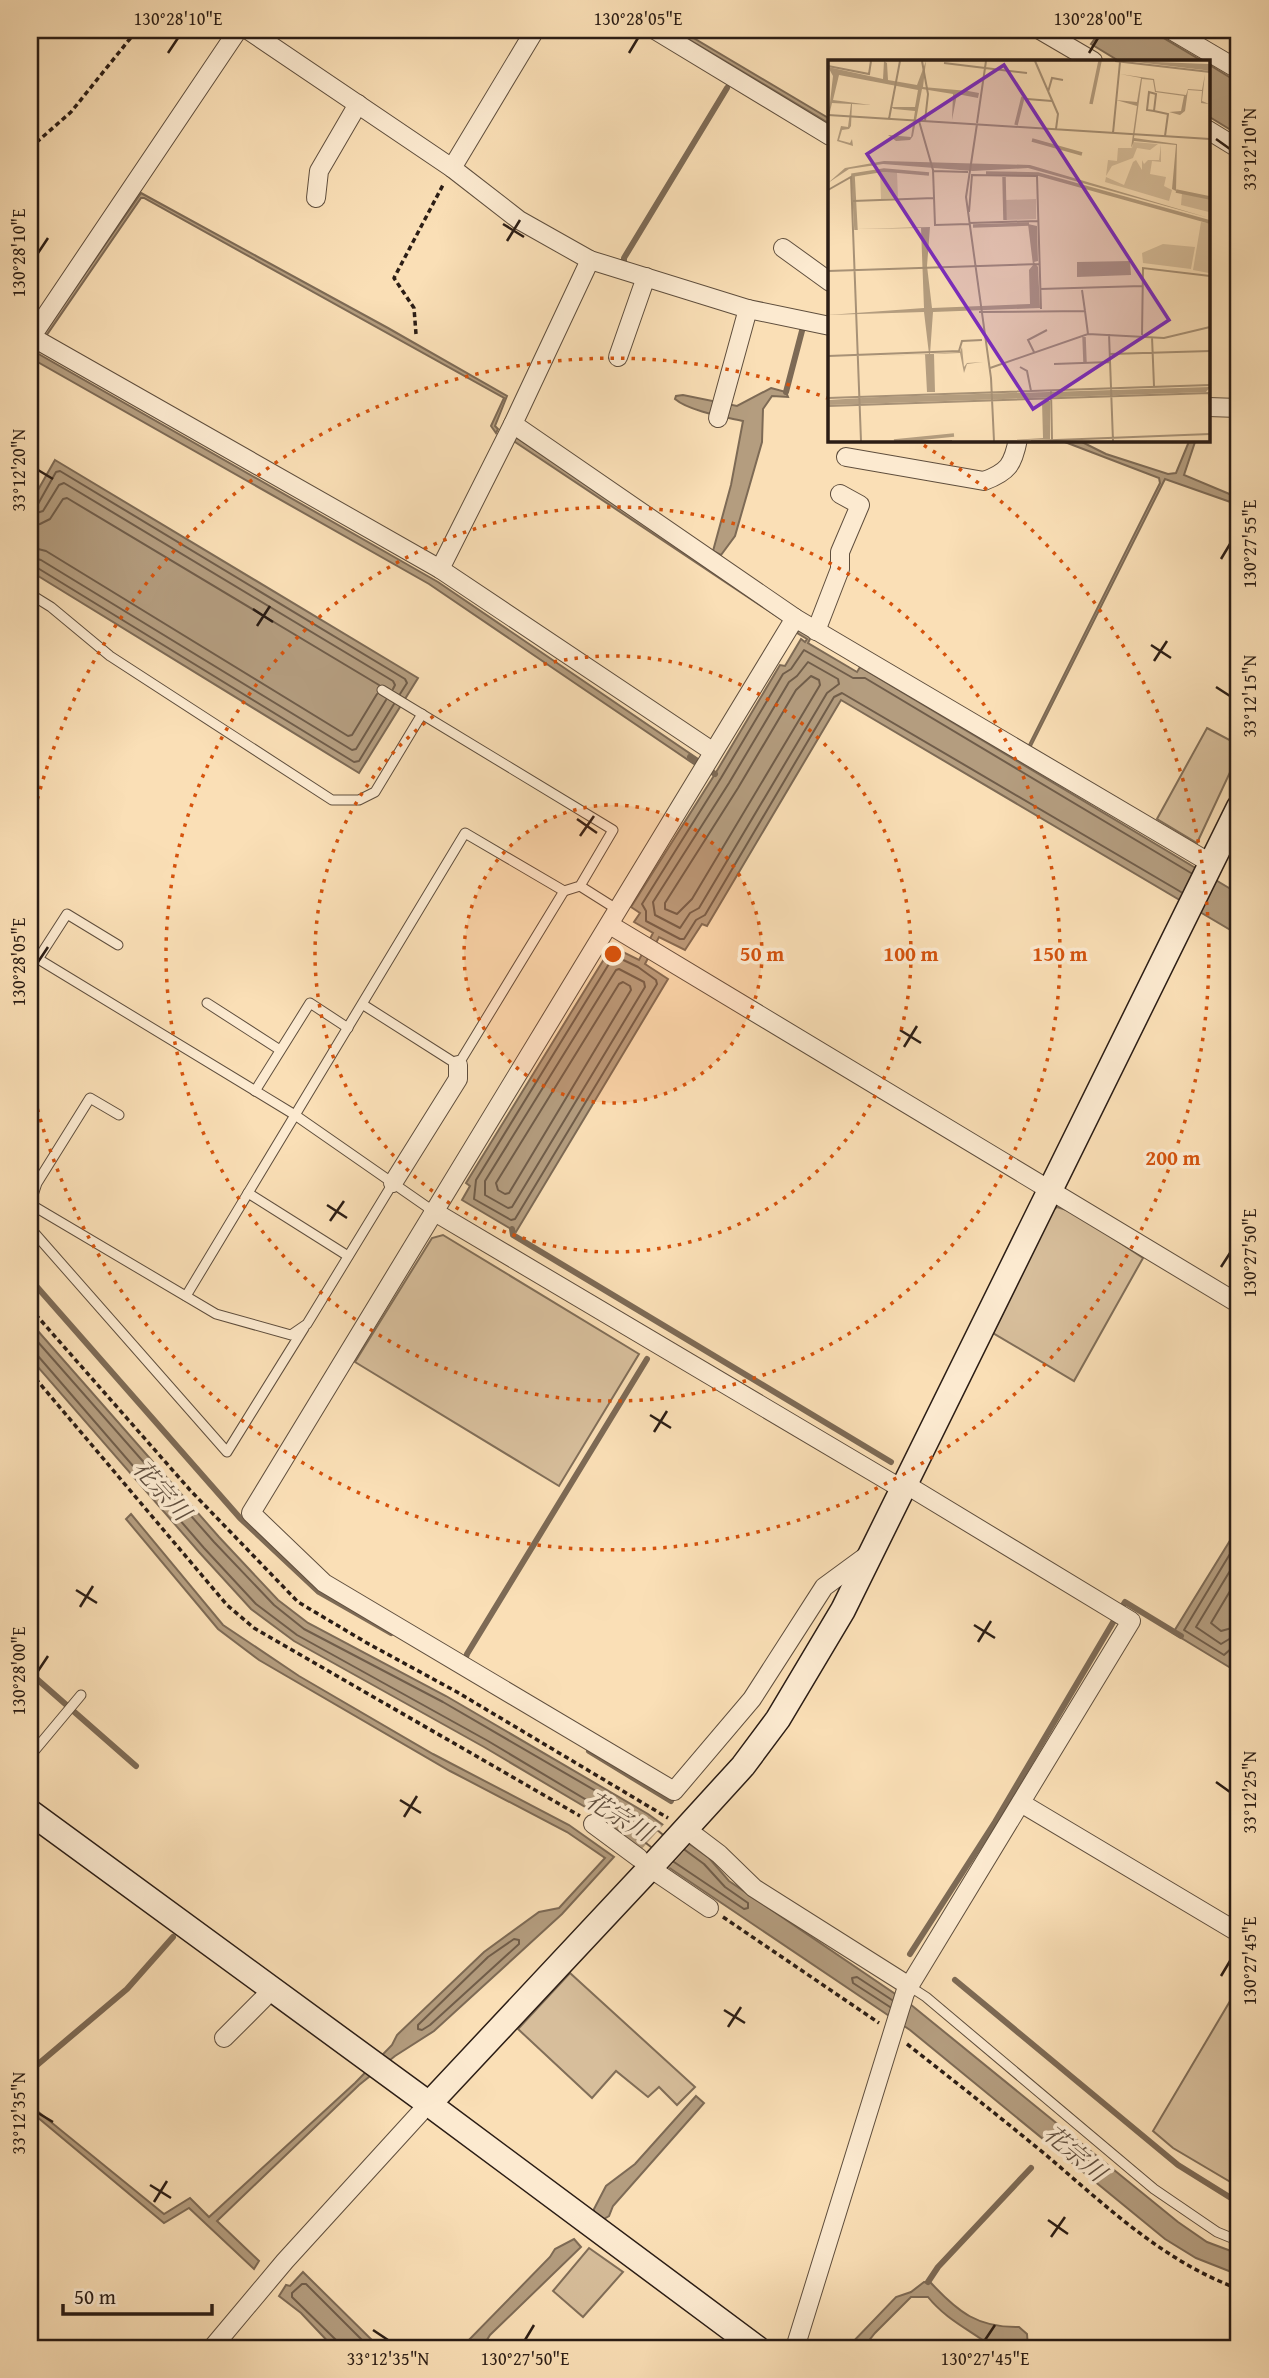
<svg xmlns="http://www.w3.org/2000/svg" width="1269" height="2378" font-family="'Gentium Book Plus','Noto Serif JP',serif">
<rect width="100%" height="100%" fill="#fadfb6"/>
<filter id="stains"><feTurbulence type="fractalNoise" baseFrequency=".00286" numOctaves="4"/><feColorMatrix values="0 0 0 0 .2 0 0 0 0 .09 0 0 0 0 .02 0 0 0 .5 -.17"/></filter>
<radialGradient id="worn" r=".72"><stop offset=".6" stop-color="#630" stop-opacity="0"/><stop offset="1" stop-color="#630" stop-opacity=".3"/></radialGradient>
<g fill="#d7be9b" stroke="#816e58" stroke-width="2">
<path d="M1207,728L1239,745V753L1197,843L1157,819Z"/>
<path d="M1057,1207L1073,1212L1143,1258L1074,1381L993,1333L1053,1210Z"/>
<path d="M443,1235L639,1354L559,1486L355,1362L432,1238Z"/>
<path d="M570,1973L695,2087L677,2105L659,2087L648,2097L616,2071L592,2098L518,2029Z"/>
<path d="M1239,1986V2187L1173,2148L1153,2131Z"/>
<path d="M589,2248L623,2272L583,2317L553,2291Z"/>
</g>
<g fill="#b49d7f" stroke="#7d6a55" stroke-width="2">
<path d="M673,30H680L830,119V124Z"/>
<path d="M1085,30H1150L1202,61H1119L1091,44L1096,37Z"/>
<path d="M1208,64L1239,83V135L1208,116Z"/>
<path d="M141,193L388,328L507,396L495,426L498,429L496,433L491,426L504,398L144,198H141L46,336L43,334Z"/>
<path d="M34,349L37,353L438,582L698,759L694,764L429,584L34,360L30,365V355Z"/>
<path d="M771,388L786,392L788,397L772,396L763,409L762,442L735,536L721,555L713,551L731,485L743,421C725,417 689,411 675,399L676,396L683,395L737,406Z"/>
<path d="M514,436L707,565L781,619L512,440Z"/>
<path d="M1057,439H1076L1106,454L1168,474L1176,473L1190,439H1196L1184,475L1239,498V505L1165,479L1030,748L1028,747L1160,483L1159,478Z"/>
<path d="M55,460L418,678L359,773L30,571V504Z"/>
<path d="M799,630L811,637L808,643L857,672L860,667L1239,894V935L841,700L707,926L702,924L685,950L659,937L645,964L668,979L516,1232L462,1200L470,1186L466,1183L609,951L615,948L639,960L653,933L634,922L640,913L631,907L715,774L780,665L785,666L801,639L805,642L807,639L797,633Z"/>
<path d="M30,1322L219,1537L278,1600L308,1623L446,1696L648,1814L709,1858L729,1881L910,2004L1178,2222L1207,2242L1239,2254V2275L1196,2258L1165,2239L910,2030L631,1842L602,1817L484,1747L294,1641L251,1609L199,1552L30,1358Z"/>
<path d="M131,1514L223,1625L299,1676L433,1754L569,1825L614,1857L562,1914L434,2031L395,2056L359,2085L217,2221L259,2261L254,2269L189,2208L164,2223L30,2111V2105L164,2214L190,2198L209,2217L355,2083L392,2045L397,2035L484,1952L539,1912L559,1908L605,1858L567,1832L450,1771L259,1660L218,1629L126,1519Z"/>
<path d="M1239,1526V1648L1231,1662L1239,1668V1673L1173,1633Z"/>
<path d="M696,2096L704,2103L613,2206L609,2216L602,2220L594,2214V2209L606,2186L635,2164Z"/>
<path d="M574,2239L581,2247L490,2335L482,2348H461L550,2257L555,2249Z"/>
<path d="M303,2272L380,2348H334L301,2313L279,2296L286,2285L290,2286Z"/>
<path d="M924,2282L931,2283C958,2312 978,2328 1019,2327L1027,2334L1028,2348H985L984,2341C964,2327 944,2317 928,2297H911L875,2333L863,2348H847L896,2297L911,2292Z"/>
</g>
<path fill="#fadfb6" d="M665,1823L692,1842L667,1870L639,1852Z"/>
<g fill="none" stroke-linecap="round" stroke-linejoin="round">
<g stroke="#705d4a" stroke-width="2">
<path d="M30,506L38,504L56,472L60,471L405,679L407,683L400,694"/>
<path d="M30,515L43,511L59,485L64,483L393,681L395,685L393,689"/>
<path d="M30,526L40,524L50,519L63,499L67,498L379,685"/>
<path d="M30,547L46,551L348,736L352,735L377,694"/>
<path d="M30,557L41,560L352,750L356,749L386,700"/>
<path d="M30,566L36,567L354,762L359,761L394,704"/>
<path d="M808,662L838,679L839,684L827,693L699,908L690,913L680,928L655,915L653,902L729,783L789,682L797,676Z"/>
<path d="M811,676L819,680L820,685L692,899L677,914L665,909V903L738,788L796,690Z"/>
<path d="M1181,892L842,693L834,697L705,915L696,920L684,939H680L646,921V911L642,904L721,778L783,674L791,669L804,650L853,678H865L1191,873"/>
<path d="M617,957L638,967L656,980L657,984L515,1219L511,1220L474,1199L476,1180L612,959Z"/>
<path d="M619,969L644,982L645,987L512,1207L508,1208L485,1195V1181L616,970Z"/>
<path d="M623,982L630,986L631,990L509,1193L505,1194L498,1190L496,1183L619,984Z"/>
<path d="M30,1333L214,1542L274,1605L304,1629L443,1702L644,1819L662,1834"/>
<path d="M30,1354L38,1356L204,1548L256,1604L297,1635L488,1741L605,1811L651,1847"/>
<path d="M1239,1539L1184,1630L1224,1655L1233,1647L1239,1646"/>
<path d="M1239,1556L1196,1627L1221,1644L1231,1638L1239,1637"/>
<path d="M1239,1576L1211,1623L1221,1631L1239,1626"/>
<path d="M674,1862L744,1909L748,1908V1903L725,1887L704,1864L685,1850"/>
<path d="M514,1939L519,1940V1944L430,2025L422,2030L418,2029V2025L488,1957Z"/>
<path d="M890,2007L853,1983L852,1978L857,1977L892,2000"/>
<path d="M339,2348L336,2340L292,2297V2293L302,2284H306L370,2348"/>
</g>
<g stroke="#7d6a55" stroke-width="6">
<path d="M624,261V258L727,88"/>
<path d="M786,392L803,327"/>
<path d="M690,757L715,774"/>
<path d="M512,1229L513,1235L891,1462"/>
<path d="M30,1279L240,1518L319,1592L391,1633"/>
<path d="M464,1664L467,1654L647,1359"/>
<path d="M30,1673L136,1766"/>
<path d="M589,1751L671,1801"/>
<path d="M910,1954L995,1822L1125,1602L1181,1636"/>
<path d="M955,1980L1178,2165L1239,2203"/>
<path d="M30,2071L127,1989L173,1937"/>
<path d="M928,2282L938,2267L1031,2168"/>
</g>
<g stroke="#5f4e3d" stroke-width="11">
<g id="lane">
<path d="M30,594L51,607L110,656L332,800H359L375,792L422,714"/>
<path d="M382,690L613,830L580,886L564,891"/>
<path d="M580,886L618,910"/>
<path d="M30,954L295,1115L433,1211"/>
<path d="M38,959L67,914L118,945"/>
<path d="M207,1003L280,1050"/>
<path d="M255,1091L310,1003L348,1028"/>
<path d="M119,1115L90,1098L37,1183L30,1204L216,1314L291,1335L307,1324L393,1183"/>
<path d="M248,1193L348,1256"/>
<path d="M30,1228L227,1452L304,1328"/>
<path d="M186,1296L465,833L564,891L458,1065L362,1004"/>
<path d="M30,1756L81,1695"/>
<path d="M909,1986L926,1997L1154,2189L1217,2232L1239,2241"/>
</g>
</g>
<g stroke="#5f4e3d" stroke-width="20">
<g id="street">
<path d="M248,30L452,168L519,220L590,260L748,309L830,326"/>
<path d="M655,30L830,136"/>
<path d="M1040,30L1093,61"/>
<path d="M1171,30L1239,70"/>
<path d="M1208,130L1239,149"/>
<path d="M452,168L535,30"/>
<path d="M316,198L319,171L358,104"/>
<path d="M783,248L830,282"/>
<path d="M590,260L513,424L795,618L1212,864"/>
<path d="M32,337L440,569L712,751"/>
<path d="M30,339L238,30"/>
<path d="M618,357L646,277"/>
<path d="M1208,407L1239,408"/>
<path d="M718,418L748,309"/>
<path d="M846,457L984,481C1008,472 1013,465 1018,439"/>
<path d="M440,569L513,424"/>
<path d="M795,618L251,1513L324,1583L674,1791L752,1699L824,1587L869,1554"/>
<path d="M816,631L840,569V552L860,505L840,494"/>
<path d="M610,925L1239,1304"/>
<path d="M393,1183L458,1079V1065"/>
<path d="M433,1211L902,1489"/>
<path d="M1021,1803L1239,1933"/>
<path d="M593,1824L639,1858"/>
<path d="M686,1829L719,1854L754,1888L909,1986"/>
<path d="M650,1868L709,1908"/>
<path d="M224,2038L264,1998"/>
<path d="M212,2348L285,2261L420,2113"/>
<path d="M795,2348L905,1993L1131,1621L905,1484"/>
</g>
</g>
<g stroke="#2b1d15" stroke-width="27">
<g id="secondary">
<path d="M30,1812L429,2104L757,2348"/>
<path d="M429,2104L650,1868L743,1766L778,1719L843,1610L1239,807"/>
</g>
</g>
<g stroke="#2b1d15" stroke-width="3.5" stroke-dasharray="5 3.5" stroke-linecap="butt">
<path d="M30,148L71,112L137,30"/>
<path d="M416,334L414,308L394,278L444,183"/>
<path d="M30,1308L190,1490L298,1602L367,1643L457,1692L668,1818"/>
<path d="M30,1372L227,1605L254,1628L580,1816"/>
<path d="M723,1917L879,2023"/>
<path d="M907,2044C954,2081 1000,2117 1046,2155C1106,2206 1164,2262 1239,2289"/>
</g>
<use href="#lane" stroke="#fcead0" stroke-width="9"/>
<use href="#street" stroke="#fcead0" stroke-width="18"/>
<use href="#secondary" stroke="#fcead0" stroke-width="24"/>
</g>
<path fill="none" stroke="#2b1d15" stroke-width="2.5" d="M168,53L178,38M629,53L638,38M1089,53L1098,38M1216,139L1230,149M503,224L524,237M507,241L520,220M38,253L48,238M38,470L53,479M1221,559L1230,544M253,609L273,622M257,626L270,606M1151,645L1171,658M1154,661L1167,641M1216,687L1230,696M577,819L597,833M580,836L594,816M38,962L48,947M900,1030L921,1043M904,1047L917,1026M327,1205L347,1218M330,1221L344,1201M1221,1267L1230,1253M650,1415L671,1428M654,1432L667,1411M76,1590L97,1603M80,1607L93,1586M974,1625L995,1638M978,1642L991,1621M38,1671L48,1656M1216,1782L1230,1792M400,1800L421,1813M404,1817L417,1796M1221,1976L1230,1961M724,2010L745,2023M728,2027L741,2007M38,2113L53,2122M150,2185L171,2198M154,2202L167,2181M1048,2220L1068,2234M1051,2237L1065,2217M373,2330L388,2340M525,2340L534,2325M985,2340L995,2325"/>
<circle cx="613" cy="954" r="149" fill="#d5530d" fill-opacity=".12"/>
<g fill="none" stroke="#d5530d" stroke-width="3.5" stroke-dasharray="3.5 7">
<circle cx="613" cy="954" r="149"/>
<circle cx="613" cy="954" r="298"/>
<circle cx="613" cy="954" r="447"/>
<path d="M30 830A596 596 0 0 1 827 398M915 440A596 596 0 1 1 30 1078"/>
</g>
<g text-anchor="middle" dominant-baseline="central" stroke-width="7" stroke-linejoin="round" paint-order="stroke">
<g font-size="24" font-style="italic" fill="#62503f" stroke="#fcead0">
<text transform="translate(162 1490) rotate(48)">花宗川</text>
<text transform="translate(619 1816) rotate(31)">花宗川</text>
<text transform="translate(1075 2153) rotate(40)">花宗川</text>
</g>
</g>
<g transform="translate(828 60)">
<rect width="382" height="382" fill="#fadfb6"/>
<path d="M305,82L330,84L322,90L309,88L305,98L284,106L278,116L280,100L289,101L290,88H304ZM333,84V102L324,101L322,114L338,117L336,126L344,130L341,141L277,122L278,117L296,125L305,102L308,100L314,110V100L316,104L320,100H331ZM52,112H69L70,138L53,139ZM354,133L381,139V152L353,145ZM208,139V159L178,160V140ZM373,162L381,163V213L365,210ZM335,184L367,187L363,209L315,203L314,193Z" fill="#d7be9b"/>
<path d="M56,1L59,3L60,20L89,25L98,1L95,27L140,31L151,33L150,38L129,34L124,60L125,34L94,29L85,76L82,80L68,81L60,75L83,77L87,51L66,49L63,47H87L90,30L11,15L5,40L43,45L24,44L23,66L21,69L14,70L11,80L22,83L24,79L25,86L9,81L13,66L20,67L23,44L4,43L0,60L5,16L0,7L55,19ZM300,1L381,4V11L376,10ZM292,14L326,19L328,31L358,35L360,29L374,30L377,14L374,41L381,44L373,43L374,31L360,30L357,51L352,55L341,52L353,51L356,36L327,32L325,20L314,19L306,78L349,84L348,131L344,129L348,85L306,81L303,88L309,46L288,40L309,42L313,18ZM56,101L202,105L381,158L200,108L145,111L55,104L21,109L0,123L17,108ZM200,164L209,166L210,201L206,202L210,207L212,248L105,252L102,294L132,292L134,287L136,307L139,303L155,302L139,304L136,313L132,293L106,294L107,332H99L97,294L32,297L101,294L96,252L0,255L96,248L93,168L27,169L102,167L99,206L104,248L202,244L201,210L205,205ZM302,201L303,215L249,217V202ZM382,327L378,332L0,345V340L52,337ZM214,341H222V379L169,381L215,378Z" fill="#b49d7f"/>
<path fill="none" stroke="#b49d7f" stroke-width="3.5" d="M263,44L272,1M188,65L195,37M204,80L254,94M158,113L210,114L382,162M176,117L177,160M348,131L382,138M145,166L201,164M28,170L25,115L56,110L101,114M256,277L257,302M66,381L126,375"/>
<path fill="none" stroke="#a79176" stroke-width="2" d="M94,1L100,34L97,61M207,1L230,54L228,69M287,1L382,12M116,3L199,13M0,6L41,14L43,1M220,32L224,18L235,20M199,39L224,41M326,51L328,34L321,32L319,50L326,51L340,54L337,76M0,55L382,79M61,59L72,1M91,61L105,110L107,165L141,164M149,63L158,1M149,64L138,137L163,318L166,381M285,73L292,2M105,111L140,112M0,130L23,117L33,381M25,141L106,138M141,152L144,115L209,116L213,249M141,163L210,161M0,211L211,204M212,229L314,226M254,230L257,251M151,252L257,251L260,274M281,274L285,381M314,275L315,208L382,216M324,277L326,326M206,292L200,280L219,270M282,294L382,291M0,296L131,291L134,281L154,280M226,304L282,302M192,307L199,311L203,331M162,308L260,274L336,278L382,267M223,330L224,380M0,338L382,325M0,346L381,333L382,347M71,381H124M203,381L382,374"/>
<path fill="#7b2cbf" fill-opacity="0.15" stroke="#7b2cbf" stroke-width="3.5" d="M176,5L341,260L205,349L39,94Z"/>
<rect width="382" height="382" fill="none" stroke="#2b1d15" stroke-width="3.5"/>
</g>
<circle cx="613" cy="954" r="10" fill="#d5530d" stroke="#fcead0" stroke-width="3.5"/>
<g font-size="21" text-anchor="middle" font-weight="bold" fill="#d5530d" stroke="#fcead0" stroke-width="7" stroke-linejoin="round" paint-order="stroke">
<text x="762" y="961">50 m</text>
<text x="911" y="961">100 m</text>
<text x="1060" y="961">150 m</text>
<text x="1173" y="1165">200 m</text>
</g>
<rect width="1269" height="2378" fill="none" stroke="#fadfb6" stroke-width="77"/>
<path d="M63 2304v10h149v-10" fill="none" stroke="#2b1d15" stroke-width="3.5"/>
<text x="74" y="2304" font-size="21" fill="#2b1d15" stroke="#fcead0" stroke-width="5" paint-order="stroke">50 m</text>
<rect x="38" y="38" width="1192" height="2302" fill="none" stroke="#2b1d15" stroke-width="2.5"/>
<g font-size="18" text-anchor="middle" fill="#2b1d15">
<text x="178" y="25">130°28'10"E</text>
<text x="638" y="25">130°28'05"E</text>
<text x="1098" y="25">130°28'00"E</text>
<text transform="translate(1250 149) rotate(-90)" y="6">33°12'10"N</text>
<text transform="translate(19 253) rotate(-90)" y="6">130°28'10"E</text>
<text transform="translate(19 470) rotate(-90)" y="6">33°12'20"N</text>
<text transform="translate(1250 544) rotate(-90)" y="6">130°27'55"E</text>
<text transform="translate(1250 696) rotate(-90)" y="6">33°12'15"N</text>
<text transform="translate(19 962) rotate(-90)" y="6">130°28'05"E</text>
<text transform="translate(1250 1253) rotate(-90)" y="6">130°27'50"E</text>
<text transform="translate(19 1671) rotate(-90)" y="6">130°28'00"E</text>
<text transform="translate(1250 1792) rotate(-90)" y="6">33°12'25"N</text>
<text transform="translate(1250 1961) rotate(-90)" y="6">130°27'45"E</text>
<text transform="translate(19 2113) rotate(-90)" y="6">33°12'35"N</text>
<text x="388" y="2365">33°12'35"N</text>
<text x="525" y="2365">130°27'50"E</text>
<text x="985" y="2365">130°27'45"E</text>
</g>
<rect width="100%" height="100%" filter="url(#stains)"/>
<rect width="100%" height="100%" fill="url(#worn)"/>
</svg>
